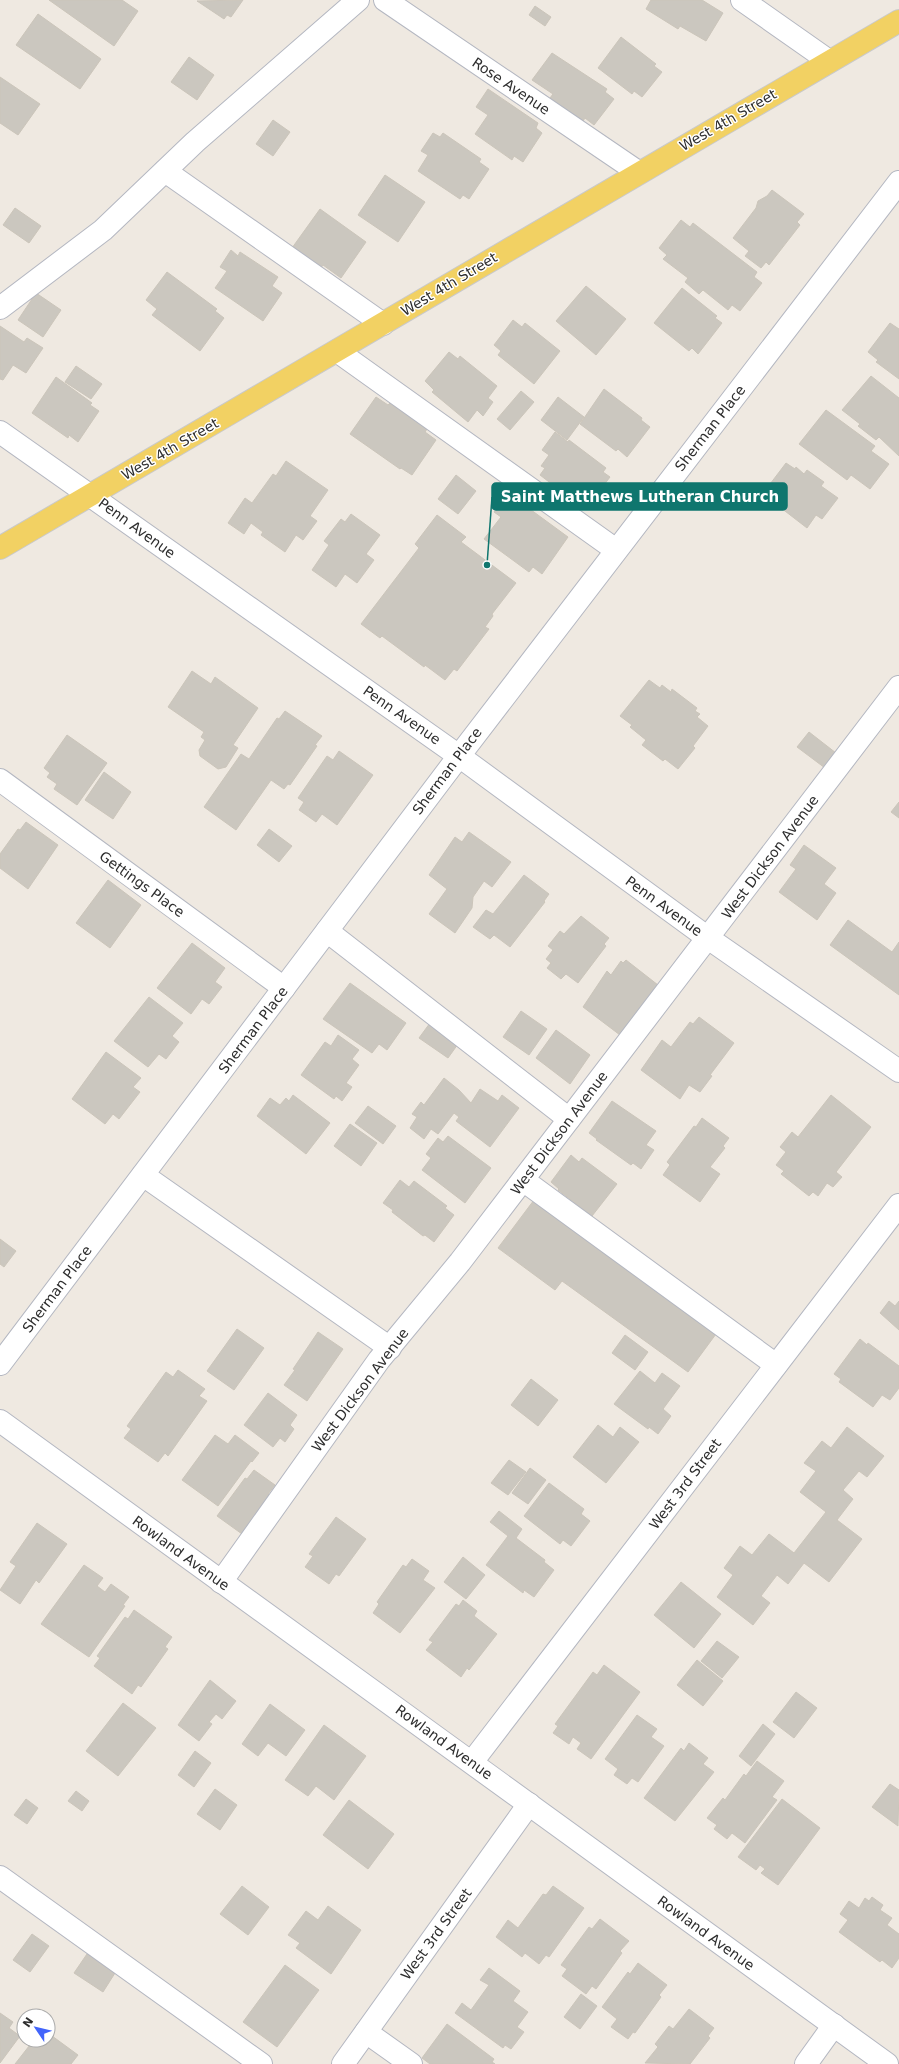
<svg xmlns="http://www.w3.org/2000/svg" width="899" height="2064" font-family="'DejaVu Sans',sans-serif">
<rect width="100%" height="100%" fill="#efe9e1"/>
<g fill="#cbc7bf" stroke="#cbc5ba">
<path d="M49,0H122L138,11L114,46Z"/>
<path d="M243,0L231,17L227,15L224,19L197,1Z"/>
<path d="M651,0H702L723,13L706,41L680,26L678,29L646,9Z"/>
<path d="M535,6L551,17L545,26L529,15Z"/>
<path d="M38,14L101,59L80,89L16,45Z"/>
<path d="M621,37L656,64L654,66L662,72L642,97L634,91L632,94L598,68Z"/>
<path d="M552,53L607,89L605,92L614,99L594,125L585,118L583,121L550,98L553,94L532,80Z"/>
<path d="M189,57L214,75L197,100L171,82Z"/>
<path d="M0,77L40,104L18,135L0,123Z"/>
<path d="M488,89L538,123L536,128L542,133L523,162L514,156L512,160L475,134L488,115L476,107Z"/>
<path d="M273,120L290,132L273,156L256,144Z"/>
<path d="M433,133L440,137L443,133L481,159L479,162L489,169L469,199L463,195L460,199L418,171L428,155L421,151Z"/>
<path d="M385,175L425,202L398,242L358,215Z"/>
<path d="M772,190L804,214L797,222L800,225L769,265L766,262L761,268L745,256L749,251L733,238L756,208L758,201L767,196Z"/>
<path d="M15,208L41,226L29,243L3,225Z"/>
<path d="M320,209L366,242L341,278L323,265L320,269L292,248Z"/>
<path d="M681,220L690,227L693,223L757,272L754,277L762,283L740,311L732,305L728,310L703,290L699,294L685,282L688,278L663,259L667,255L659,248Z"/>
<path d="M231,250L238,256L240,252L278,277L272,286L282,293L263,321L215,288L227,271L220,267Z"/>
<path d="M167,272L217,309L215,311L224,318L200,351L152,315L157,309L146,300Z"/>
<path d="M586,286L626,319L596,355L556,321Z"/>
<path d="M682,288L717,316L715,318L722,323L698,354L692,348L689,351L654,323Z"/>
<path d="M36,293L61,310L43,337L18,320Z"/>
<path d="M513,320L522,327L525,323L560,351L534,384L498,355L501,351L494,345Z"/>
<path d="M890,323L899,329V379L876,362L878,360L868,352Z"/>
<path d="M0,326L24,342L27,338L43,348L26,373L13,365L3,380L0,379Z"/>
<path d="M449,352L458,359L460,356L497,386L488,398L493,402L483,416L477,410L468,422L432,392L434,390L425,381Z"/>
<path d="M76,366L102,384L91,399L65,382Z"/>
<path d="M871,376L899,398V456L879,437L876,440L858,426L860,424L842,410Z"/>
<path d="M56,377L92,403L90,405L99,411L78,442L69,435L68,438L32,413Z"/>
<path d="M604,389L642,418L641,420L650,427L627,457L618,449L616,451L580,424Z"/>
<path d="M521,391L534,402L510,430L497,419Z"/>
<path d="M376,397L388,405L390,403L427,429L425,432L436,440L412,475L401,468L400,469L350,434Z"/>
<path d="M558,397L584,417L567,440L541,420Z"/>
<path d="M826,410L875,446L871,451L889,464L870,489L851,475L847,480L799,444Z"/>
<path d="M555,432L568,442L569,440L606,468L603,472L610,477L588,506L582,502L579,505L540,475L545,468L541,466L549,455L542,450Z"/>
<path d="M286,461L328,490L310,516L317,521L303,540L296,535L285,552L261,535L263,532L251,523L244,534L228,523L245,498L252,503L273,474L276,476Z"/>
<path d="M786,463L795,469L796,467L804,474L807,470L824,482L821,486L838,498L822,519L816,515L807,528L772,501L773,499L764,492Z"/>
<path d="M456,475L476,491L458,514L438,499Z"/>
<path d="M508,493L568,537L542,574L533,567L529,572L484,539L501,517L494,512Z"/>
<path d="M351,514L380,535L366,554L374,560L357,583L345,574L336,587L312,570L329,545L324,541L341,519L345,522Z"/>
<path d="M437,515L466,537L461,542L516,583L492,614L493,616L485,627L489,629L457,671L454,669L445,680L425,665L424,667L382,636L380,638L361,624L419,548L415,544Z"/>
<path d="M192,671L211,684L215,677L258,708L233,745L238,748L226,767L218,769L200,756L199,750L205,740L201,737L204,732L168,707Z"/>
<path d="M649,680L660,688L662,685L671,692L672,689L697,708L695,711L700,714L697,717L708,726L693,746L695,748L678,769L665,759L663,761L642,745L646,740L630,727L632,725L620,716Z"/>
<path d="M285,711L322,736L315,745L317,746L290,785L288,784L284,789L271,780L236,830L204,807L241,754L249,759L277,718L279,719Z"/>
<path d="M809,732L836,753L825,768L797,747Z"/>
<path d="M67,735L107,763L77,805L54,789L57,784L47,777L50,773L44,768Z"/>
<path d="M339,751L373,775L337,825L322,814L316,822L299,810L304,802L298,798L327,756L333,760Z"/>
<path d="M104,772L131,792L113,819L85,800Z"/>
<path d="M899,802V818L891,812Z"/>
<path d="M26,822L58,845L28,889L0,868V854L18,829L20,830Z"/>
<path d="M269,829L292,846L279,862L257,845Z"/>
<path d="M469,832L511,862L492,887L484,881L473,897L472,908L455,933L429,914L447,889L429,875L455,837L462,842Z"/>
<path d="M804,845L836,868L824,884L836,893L817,920L779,892L796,869L790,865Z"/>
<path d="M524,875L549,894L544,901L545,902L510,947L494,935L490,939L473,927L486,910L493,914Z"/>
<path d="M108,880L141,905L110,948L76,923Z"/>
<path d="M581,916L609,938L604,944L606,946L578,983L566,974L561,979L547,968L551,963L546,959L553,950L548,946L560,931L564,934Z"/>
<path d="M848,920L892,952L899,942V995L830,945Z"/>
<path d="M192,943L225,968L215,982L222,987L209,1004L202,999L191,1014L157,988Z"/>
<path d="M626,960L658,985L620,1035L583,1007L607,971L611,975L621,961L623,963Z"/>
<path d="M350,983L406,1023L387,1050L379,1044L372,1053L323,1019Z"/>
<path d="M149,997L183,1023L172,1036L179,1042L166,1059L159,1054L148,1067L114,1041Z"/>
<path d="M521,1011L547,1029L529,1055L503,1037Z"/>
<path d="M699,1017L734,1043L710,1075L712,1076L700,1092L689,1085L680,1099L641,1070L662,1040L671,1047L690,1022L693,1024Z"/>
<path d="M430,1023L458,1044L448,1058L419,1038Z"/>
<path d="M556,1030L590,1055L570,1084L536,1058Z"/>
<path d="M338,1035L359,1050L352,1059L359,1065L346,1083L352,1087L342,1101L336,1096L334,1099L301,1075L325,1042L331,1046Z"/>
<path d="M106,1052L141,1078L133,1087L140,1092L119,1119L113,1114L105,1124L72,1099Z"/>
<path d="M444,1078L459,1090L471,1103L480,1089L498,1101L502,1095L519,1108L490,1147L456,1121L459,1117L454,1113L438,1134L431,1129L424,1139L410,1128L417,1117L412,1114L421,1102L424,1105Z"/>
<path d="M293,1095L330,1123L306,1154L257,1116L270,1098L280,1105L286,1098L289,1101Z"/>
<path d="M831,1095L871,1127L836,1172L842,1177L833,1187L827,1183L818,1196L813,1192L809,1196L781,1174L784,1171L776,1165L786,1152L780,1147L792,1132L798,1137Z"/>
<path d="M612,1101L656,1131L646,1145L654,1150L641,1169L633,1163L631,1165L596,1140L597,1139L589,1133Z"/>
<path d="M368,1106L396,1126L383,1144L355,1123Z"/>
<path d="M702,1118L729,1138L723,1146L725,1148L710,1167L720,1174L700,1202L663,1175L670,1165L667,1162L694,1126L696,1127Z"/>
<path d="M350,1124L377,1143L361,1166L334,1146Z"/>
<path d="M448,1136L491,1168L465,1203L422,1170L431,1158L426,1154L438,1138L443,1142Z"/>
<path d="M571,1155L579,1162L582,1158L617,1184L592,1216L558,1190L559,1189L551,1182Z"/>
<path d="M400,1180L409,1187L414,1181L447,1206L445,1208L454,1215L434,1242L425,1235L423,1236L392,1212L393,1210L383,1203Z"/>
<path d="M534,1200L716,1334L688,1372L562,1281L555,1290L498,1248Z"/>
<path d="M0,1239L16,1251L4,1267L0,1264Z"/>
<path d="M889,1301L895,1306L899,1301V1330L880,1313Z"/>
<path d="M237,1329L264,1348L234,1390L207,1371Z"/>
<path d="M318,1332L343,1349L307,1401L284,1385L295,1370L293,1369Z"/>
<path d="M625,1335L648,1352L635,1370L612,1353Z"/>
<path d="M860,1339L867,1345L868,1343L899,1366V1388L890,1400L882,1395L873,1407L839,1382L841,1379L834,1374Z"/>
<path d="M178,1370L205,1389L199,1396L207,1401L168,1456L165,1453L158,1462L124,1438L131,1429L127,1426L166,1372L173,1377Z"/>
<path d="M640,1371L655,1383L662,1373L680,1386L663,1409L671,1416L658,1434L649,1427L648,1429L614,1404Z"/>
<path d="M531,1379L558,1400L538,1426L511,1405Z"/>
<path d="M268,1393L297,1415L290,1425L294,1429L285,1442L280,1438L273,1447L244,1425Z"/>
<path d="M598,1425L613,1437L620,1427L639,1442L606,1483L573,1457Z"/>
<path d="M847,1427L884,1456L867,1477L859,1471L843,1490L853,1499L837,1520L862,1539L829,1582L804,1563L788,1584L777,1575L761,1596L770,1603L753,1625L717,1597L733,1575L724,1568L740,1546L752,1555L769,1534L794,1553L826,1512L800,1492L816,1471L804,1463L822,1441L831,1448Z"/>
<path d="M215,1435L228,1444L235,1435L259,1453L252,1462L251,1461L218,1506L182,1480Z"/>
<path d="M509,1460L526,1472L508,1495L491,1483Z"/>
<path d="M530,1468L546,1480L528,1504L512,1493Z"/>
<path d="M254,1470L275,1485L268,1494L270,1496L242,1534L217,1516L245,1478L247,1479Z"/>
<path d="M549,1483L584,1509L581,1514L590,1521L571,1546L563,1540L560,1544L524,1516Z"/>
<path d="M499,1511L522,1529L516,1538L545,1560L544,1562L554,1570L534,1597L524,1590L523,1593L486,1565L508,1536L490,1522Z"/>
<path d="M336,1517L366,1539L339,1576L336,1574L329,1584L305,1567L313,1556L309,1554Z"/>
<path d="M37,1523L67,1544L39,1583L36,1580L20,1604L0,1590L16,1566L10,1562Z"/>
<path d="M463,1557L485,1575L466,1599L444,1582Z"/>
<path d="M412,1559L429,1571L423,1580L435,1588L400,1633L373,1613L379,1604L377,1602L403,1565L406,1567Z"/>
<path d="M84,1565L103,1578L97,1586L105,1592L111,1584L129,1597L123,1605L125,1606L89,1657L41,1624Z"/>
<path d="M681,1582L721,1614L694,1648L654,1615Z"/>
<path d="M463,1600L477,1611L474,1616L497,1634L469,1670L467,1668L461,1677L426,1650L433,1642L429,1640L456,1604L459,1606Z"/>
<path d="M134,1610L172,1637L165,1647L168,1649L141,1687L138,1685L132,1694L94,1666L100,1658L97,1656L125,1617L128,1619Z"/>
<path d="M717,1641L739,1657L722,1678L701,1661Z"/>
<path d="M697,1660L723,1681L703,1706L677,1685Z"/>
<path d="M604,1665L640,1692L591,1759L577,1749L581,1743L573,1737L569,1744L553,1733L558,1726L555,1724L593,1672L597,1675Z"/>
<path d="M210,1680L236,1701L222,1719L216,1714L209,1722L212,1724L199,1741L178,1725Z"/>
<path d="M796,1692L817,1708L794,1738L773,1722Z"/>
<path d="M123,1703L156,1728L118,1776L86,1751Z"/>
<path d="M270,1704L305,1730L286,1756L268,1743L258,1756L242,1744Z"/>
<path d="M637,1715L657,1729L651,1737L664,1746L638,1782L632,1778L627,1784L614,1775L618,1769L605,1759Z"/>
<path d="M763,1724L775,1734L751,1766L739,1756Z"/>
<path d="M324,1725L366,1756L334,1800L316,1786L308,1796L285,1780Z"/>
<path d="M689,1743L708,1758L703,1764L714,1772L675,1821L644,1798L681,1748L684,1751Z"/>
<path d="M195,1751L211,1763L194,1787L178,1775Z"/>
<path d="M757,1761L784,1781L772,1797L777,1800L745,1843L732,1833L727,1839L714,1829L717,1825L707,1818L723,1798L725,1800L744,1774L746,1776Z"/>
<path d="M890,1784L899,1790L898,1826L872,1807Z"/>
<path d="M215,1789L237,1805L220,1830L197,1814Z"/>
<path d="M76,1791L89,1801L82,1811L68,1801Z"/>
<path d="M26,1799L38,1808L27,1824L14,1815Z"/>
<path d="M782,1799L820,1828L778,1885L761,1873L765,1869L760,1865L756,1870L738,1857Z"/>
<path d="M349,1800L394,1834L368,1869L323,1835Z"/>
<path d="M242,1886L269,1907L248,1935L220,1914Z"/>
<path d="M553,1886L584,1908L549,1957L546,1955L539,1964L525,1953L522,1957L496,1937L508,1920L518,1928L543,1894L546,1895Z"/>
<path d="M872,1897L883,1905L880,1910L892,1918L887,1925L899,1934V1958L892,1968L882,1960L880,1962L839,1932L848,1920L840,1914L849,1901L859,1908L865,1898L869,1901Z"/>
<path d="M328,1906L361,1930L331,1974L296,1948L300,1943L288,1935L306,1911L318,1920Z"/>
<path d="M600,1919L629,1941L620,1951L622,1953L596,1989L592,1986L586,1994L562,1976L567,1969L561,1965L589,1927L592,1929Z"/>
<path d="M32,1934L49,1946L30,1972L13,1960Z"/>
<path d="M87,1954L115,1973L103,1992L74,1973Z"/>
<path d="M638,1963L667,1985L659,1995L661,1997L635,2033L633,2032L628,2039L611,2027L617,2019L602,2007L628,1972L630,1974Z"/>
<path d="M285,1965L319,1990L277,2047L243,2022Z"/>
<path d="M489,1968L520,1991L513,2001L528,2012L517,2027L524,2032L511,2049L505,2045L503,2048L455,2013L462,2003L471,2010L489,1985L480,1980Z"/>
<path d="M581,1994L597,2006L580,2029L564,2017Z"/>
<path d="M689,2009L714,2028L708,2036L710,2038L690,2064L645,2063L658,2047L655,2044L669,2026L673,2029Z"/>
<path d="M0,2013L13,2022L9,2028L20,2036L0,2063Z"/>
<path d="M447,2024L494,2059L492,2062L495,2064H430L422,2058Z"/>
<path d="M48,2033L78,2055L71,2064H15L33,2041L35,2043L37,2040H48Z"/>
</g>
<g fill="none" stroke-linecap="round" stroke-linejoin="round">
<g stroke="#b4b7c1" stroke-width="24">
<g id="minor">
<path d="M385,0L638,172"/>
<path d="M742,0L829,61"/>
<path d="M165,171L383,324"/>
<path d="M0,308L103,230L195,142L358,0"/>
<path d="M337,351L616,550"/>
<path d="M0,432L459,756L708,938L899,1071"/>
<path d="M0,780L284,988"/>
<path d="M327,931L569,1119"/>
<path d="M143,1175L390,1348"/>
<path d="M523,1180L776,1365"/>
<path d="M0,1364L459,756L899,182"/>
<path d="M0,1421L887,2064"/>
<path d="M221,1582L379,1360L460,1262L899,687"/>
<path d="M472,1762L899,1205"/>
<path d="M0,1877L261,2064"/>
<path d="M366,2032L411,2064"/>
<path d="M343,2064L529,1804"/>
<path d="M806,2064L834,2025"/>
</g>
</g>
<g stroke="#c9c9c9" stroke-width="24">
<path id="major" d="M0,548L899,21"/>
</g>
<use href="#minor" stroke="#fff" stroke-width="22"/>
<use href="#major" stroke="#f2d163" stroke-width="22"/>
</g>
<g text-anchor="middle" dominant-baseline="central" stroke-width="3" stroke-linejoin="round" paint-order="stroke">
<g font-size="14" fill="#2e2e2e" stroke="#fff">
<text transform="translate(511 86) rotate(34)">Rose Avenue</text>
<text transform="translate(728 120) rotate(-30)">West 4th Street</text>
<text transform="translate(449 284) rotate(-31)">West 4th Street</text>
<text transform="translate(710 428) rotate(-52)">Sherman Place</text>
<text transform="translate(170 449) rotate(-30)">West 4th Street</text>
<text transform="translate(137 528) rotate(36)">Penn Avenue</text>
<text transform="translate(402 715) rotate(35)">Penn Avenue</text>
<text transform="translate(447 771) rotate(-53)">Sherman Place</text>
<text transform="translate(770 857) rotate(-53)">West Dickson Avenue</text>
<text transform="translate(142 884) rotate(36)">Gettings Place</text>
<text transform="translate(664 906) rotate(36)">Penn Avenue</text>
<text transform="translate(253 1030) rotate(-53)">Sherman Place</text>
<text transform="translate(559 1133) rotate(-53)">West Dickson Avenue</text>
<text transform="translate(57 1289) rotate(-53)">Sherman Place</text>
<text transform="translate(360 1390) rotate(-53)">West Dickson Avenue</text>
<text transform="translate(685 1484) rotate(-53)">West 3rd Street</text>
<text transform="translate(181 1553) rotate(36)">Rowland Avenue</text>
<text transform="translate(444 1742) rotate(36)">Rowland Avenue</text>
<text transform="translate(706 1933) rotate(36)">Rowland Avenue</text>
<text transform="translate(436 1934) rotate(-54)">West 3rd Street</text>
</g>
</g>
<path fill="none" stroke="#0f766e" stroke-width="1.5" d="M487 565L492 497"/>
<circle fill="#0f766e" stroke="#fff" stroke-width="1.5" cx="487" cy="565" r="4"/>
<rect fill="#0f766e" stroke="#0f766e" stroke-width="1.5" x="492" y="483" width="295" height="27" rx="4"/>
<g font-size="15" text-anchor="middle" font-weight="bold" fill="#fff">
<text x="640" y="502">Saint Matthews Lutheran Church</text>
</g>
<g transform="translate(36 2028) rotate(305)"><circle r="19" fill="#ffffff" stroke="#ababab"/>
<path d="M0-3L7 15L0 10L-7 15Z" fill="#4264fb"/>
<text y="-6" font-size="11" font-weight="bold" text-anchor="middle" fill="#2e2e2e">N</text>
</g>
</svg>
